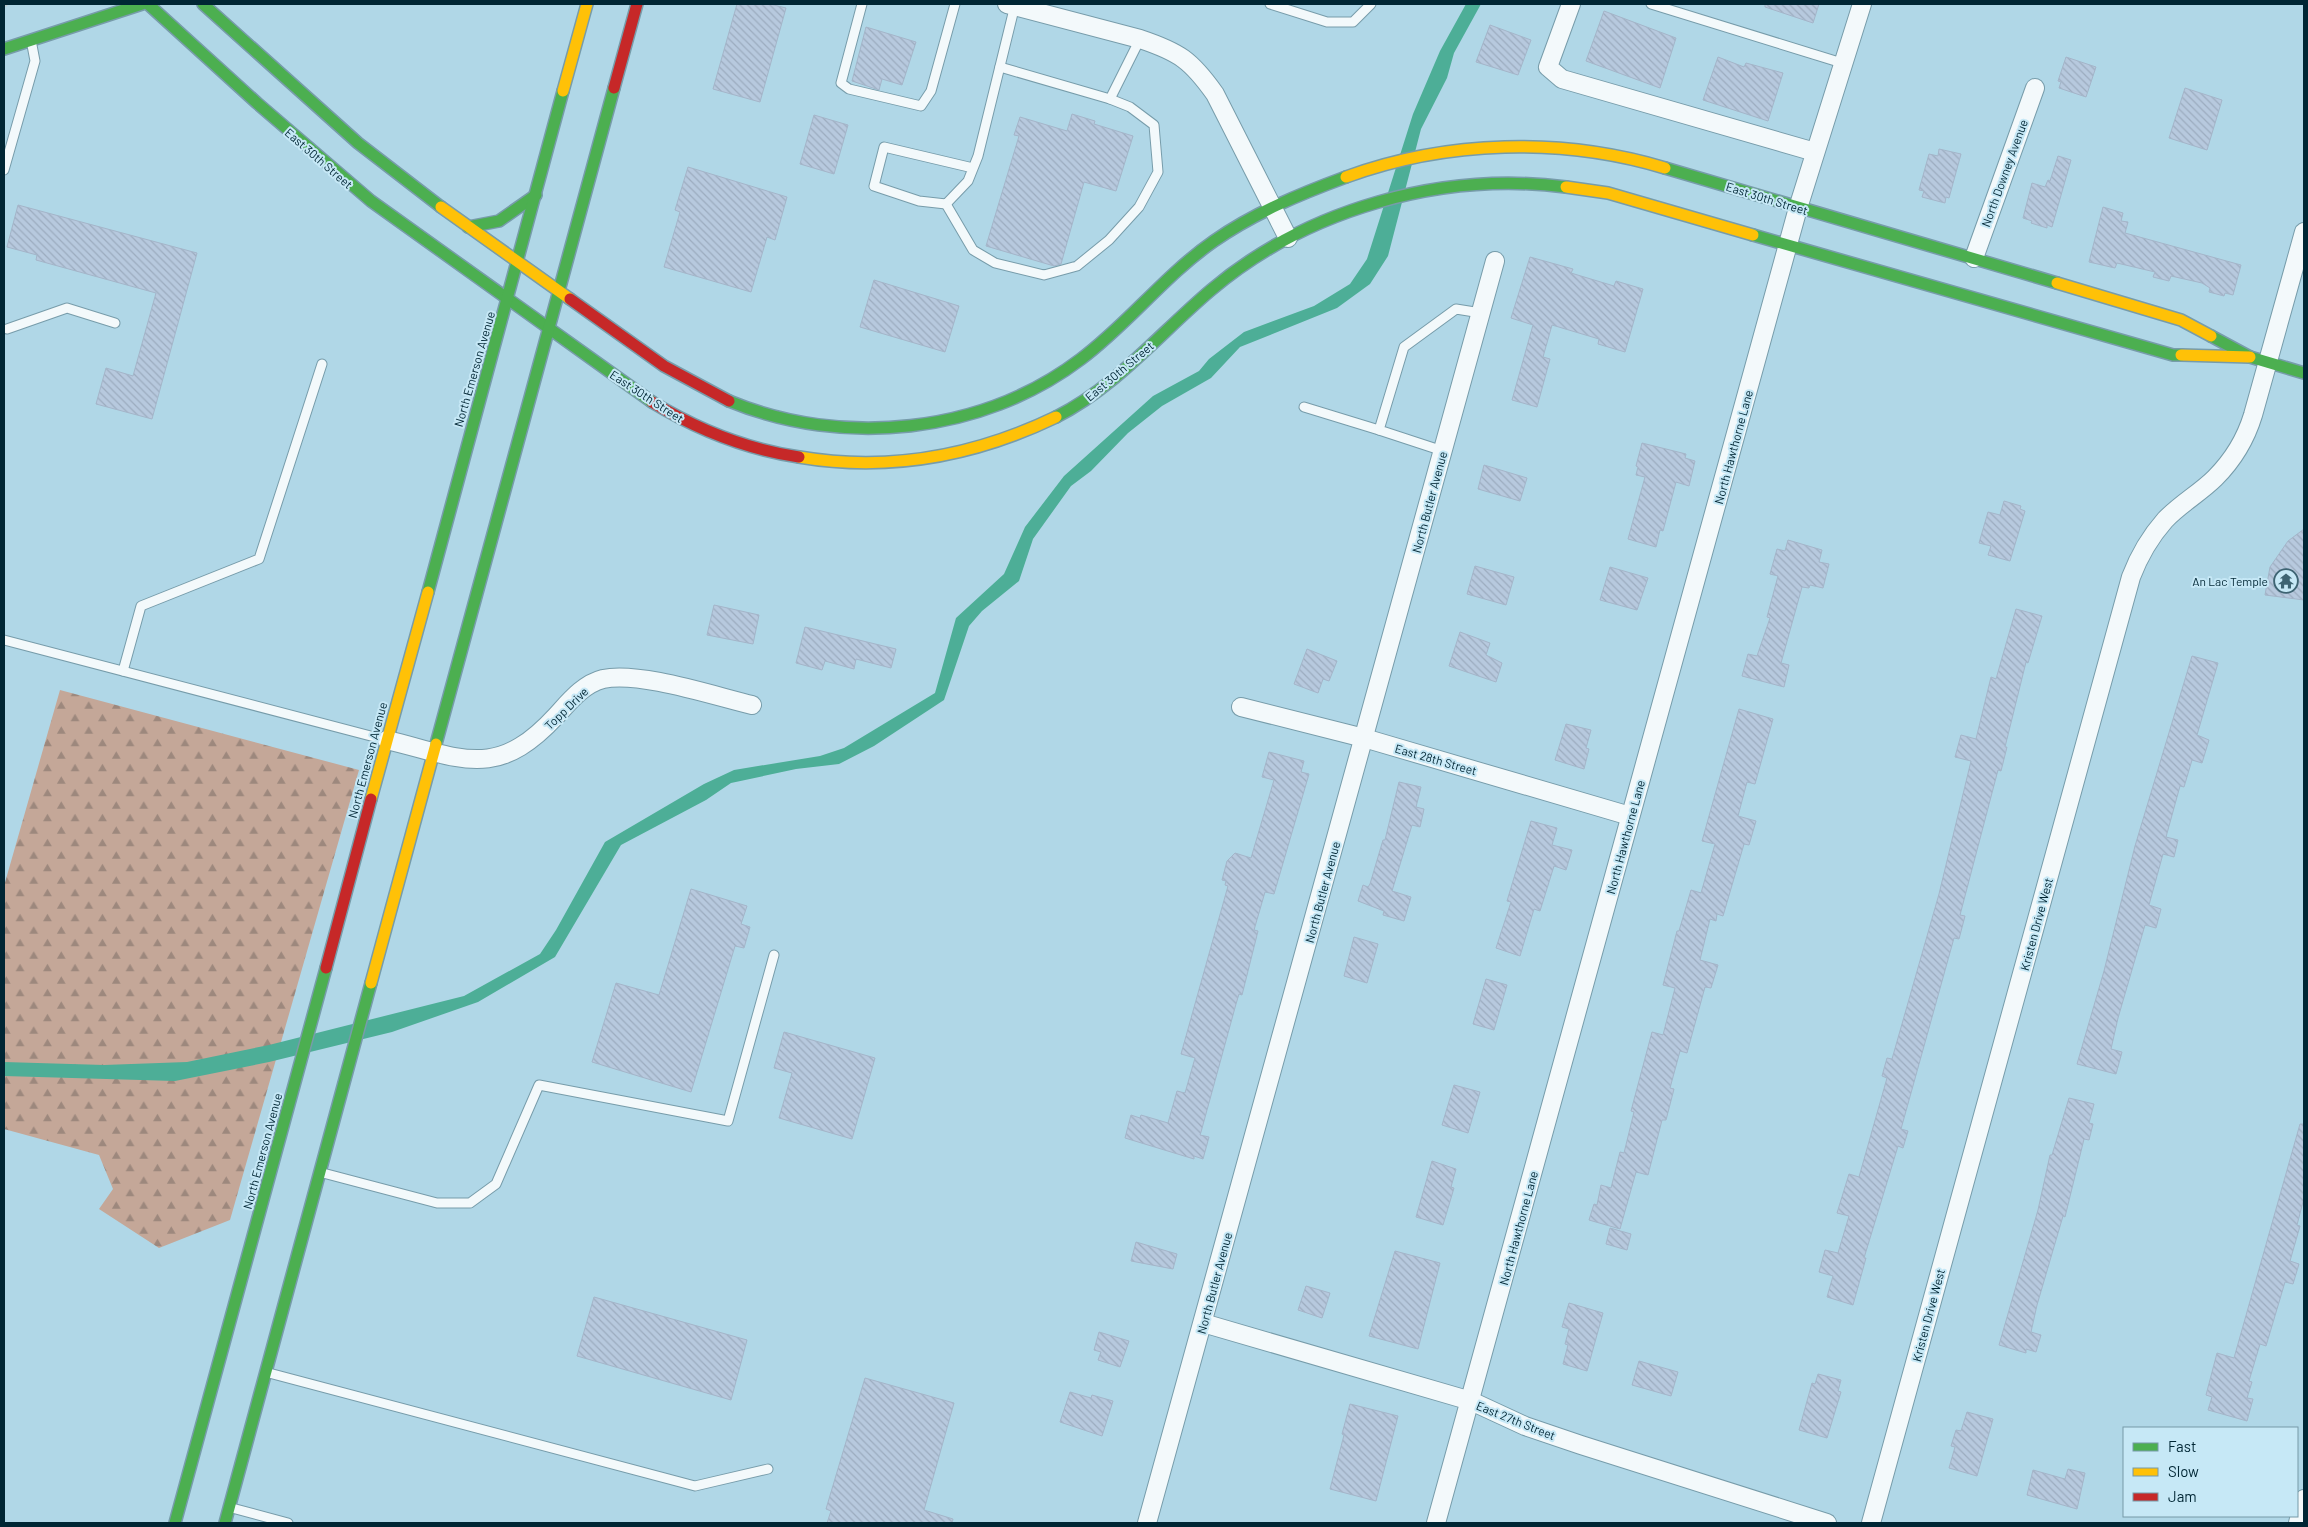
<svg xmlns="http://www.w3.org/2000/svg" width="2308" height="1527" font-family="Barlow,sans-serif">
<defs>
<pattern id="forest-firs" width="22" height="20" patternUnits="userSpaceOnUse" patternTransform="scale(1.25)"><rect width="22" height="20" fill="#c4a798"/><path d="M5 1l3.5 6h-7zM16 11l3.5 6h-7z" fill="#9d887d"/></pattern>
<pattern id="building-back-hatch" width="6" height="6" patternUnits="userSpaceOnUse" patternTransform="scale(1.25)"><rect width="6" height="6" fill="#b7c9de"/><path d="M-1 5l2 2M0 0l6 6M5-1l2 2" fill="none" stroke="#9cacbf"/></pattern>
</defs>
<rect width="100%" height="100%" fill="#b0d7e7"/>
<path fill="url(#forest-firs)" d="M60,690L359,770L230,1220L159,1248L99,1209L113,1189L99,1155L4,1129V886Z"/>
<path fill="#4dae97" d="M1466,4H1481L1454,53L1447,78L1421,129L1388,256L1370,284L1337,308L1240,347L1211,378L1162,406L1128,433L1091,471L1071,486L1033,539L1019,581L982,611L969,626L944,700L874,746L839,764L796,769L731,783L706,800L621,845L555,957L478,1002L392,1032L269,1062L175,1081L4,1076V1062L104,1065L187,1062L269,1045L464,996L540,954L556,930L605,842L704,784L734,770L820,756L844,748L935,693L956,618L1004,574L1025,527L1064,476L1153,396L1199,371L1209,359L1244,332L1314,306L1350,284L1367,259L1413,114L1440,51Z"/>
<g fill="url(#building-back-hatch)" stroke="#a4b5c9">
<path d="M737,4H770L786,8L760,102L713,89Z"/>
<path d="M1765,4H1819L1813,23L1765,7Z"/>
<path d="M1604,11L1676,38L1660,88L1586,61Z"/>
<path d="M1490,25L1531,40L1518,75L1476,62Z"/>
<path d="M866,27L916,42L902,85L882,79L879,90L852,81Z"/>
<path d="M1718,57L1744,67L1746,63L1783,73L1768,121L1703,100Z"/>
<path d="M2066,57L2096,67L2086,97L2059,88L2061,82L2058,81Z"/>
<path d="M2185,88L2222,100L2207,150L2169,138Z"/>
<path d="M1072,114L1095,121L1094,124L1133,136L1116,191L1084,182L1061,264L1054,266L986,246L1019,136L1014,135L1020,117L1067,131Z"/>
<path d="M814,115L848,125L834,174L800,164Z"/>
<path d="M1939,149L1961,154L1949,198L1946,197L1945,203L1922,197L1924,191L1919,190L1929,154L1938,156Z"/>
<path d="M2058,156L2071,160L2052,227L2047,225V228L2031,223L2032,221L2023,218L2032,183L2045,187L2048,180L2050,181Z"/>
<path d="M688,167L787,197L775,240L767,237L751,292L664,267L680,212L675,210Z"/>
<path d="M18,205L197,253L152,419L96,404L106,368L133,376L156,293L36,260L37,255L7,247Z"/>
<path d="M2103,207L2123,213L2121,221L2128,222L2125,233L2241,265L2233,295L2225,293L2224,296L2209,292L2210,288L2202,283L2171,276L2169,281L2153,277L2155,272L2117,263L2115,268L2089,262Z"/>
<path d="M1530,257L1573,269L1571,273L1614,286L1616,281L1643,289L1625,352L1598,344L1599,339L1552,325L1543,357L1550,359L1537,407L1512,400L1533,325L1511,318Z"/>
<path d="M874,280L959,306L945,352L860,327Z"/>
<path d="M1642,443L1686,454L1685,458L1695,461L1689,486L1676,482L1663,531L1660,530L1656,547L1628,539L1645,477L1636,475L1638,467L1636,466Z"/>
<path d="M1484,465L1527,478L1520,501L1478,489Z"/>
<path d="M2004,501L2021,506L2020,509L2025,511L2010,561L1988,555L1991,546L1979,543L1988,512L2000,515Z"/>
<path d="M2304,529V600L2265,595L2270,567L2288,541Z"/>
<path d="M1788,540L1822,550L1819,562L1829,564L1823,588L1810,585L1809,588L1802,587L1781,663L1789,665L1784,687L1742,676L1748,654L1757,656L1770,618L1767,617L1778,576L1770,574L1777,549L1785,551Z"/>
<path d="M1475,566L1514,577L1506,605L1467,594Z"/>
<path d="M1610,567L1648,578L1637,610L1600,600Z"/>
<path d="M714,605L759,615L753,644L707,635Z"/>
<path d="M2016,609L2042,616L2028,663L2026,662L2005,747H2007L2001,771L1998,770L1960,915L1965,916L1959,939L1954,938L1901,1129L1908,1131L1903,1148L1898,1146L1864,1258H1866L1853,1305L1827,1297L1833,1276L1819,1272L1825,1250L1838,1253L1849,1216L1837,1213L1849,1174L1859,1177L1887,1078L1882,1076L1887,1058L1892,1059L1939,894L1971,761L1955,757L1961,735L1976,739L1991,677L1996,679Z"/>
<path d="M805,627L896,649L891,668L856,659L854,669L825,661L822,670L796,663Z"/>
<path d="M1460,632L1490,643L1486,655L1502,663L1496,682L1449,666Z"/>
<path d="M1307,649L1337,661L1329,681L1323,679L1318,693L1294,684Z"/>
<path d="M2192,656L2218,663L2197,735L2209,740L2202,763L2192,760L2184,787L2180,786L2166,837L2178,840L2174,857L2163,854L2149,905L2161,909L2156,928L2145,925L2118,1018L2111,1049L2122,1052L2116,1074L2077,1064L2104,971L2135,846Z"/>
<path d="M1739,709L1773,719L1755,784L1747,782L1738,816L1756,821L1749,845L1744,844L1723,916L1717,914L1716,921L1710,919L1700,960L1718,965L1711,988L1705,987L1687,1053L1680,1051L1670,1088L1674,1089L1666,1120H1662L1648,1175L1636,1172L1620,1229L1589,1220L1594,1204L1597,1205L1601,1185L1611,1188L1620,1152L1624,1153L1634,1112L1631,1111L1652,1032L1663,1035L1675,988L1663,985L1677,931H1679L1691,890L1701,893L1715,844L1702,841Z"/>
<path d="M1566,724L1591,730L1586,748L1589,749L1584,769L1555,760Z"/>
<path d="M1269,752L1304,761L1301,772L1309,774L1274,894L1265,892L1254,930L1258,931L1242,995L1239,994L1236,1004L1201,1132L1200,1135L1209,1137L1203,1159L1194,1156V1159L1125,1138L1131,1115L1140,1118L1141,1115L1168,1123L1177,1091L1185,1093L1195,1058L1181,1054L1228,886L1225,885L1226,881L1222,880L1227,861L1235,853L1251,858L1274,780L1262,777Z"/>
<path d="M1399,782L1421,787L1416,807L1424,809L1420,827L1412,825L1392,891L1411,897L1404,921L1383,915L1384,911L1358,901L1363,885L1368,887L1370,884L1383,840H1385Z"/>
<path d="M1531,821L1557,828L1552,845L1572,850L1566,870L1554,866L1540,911L1534,909L1520,956L1496,948L1511,902L1507,901Z"/>
<path d="M691,889L747,906L741,924L750,927L744,948L735,946L691,1092L592,1062L616,983L659,995Z"/>
<path d="M1354,937L1378,944L1367,983L1344,976Z"/>
<path d="M1486,979L1507,985L1494,1030L1473,1024Z"/>
<path d="M784,1032L875,1058L852,1139L779,1118L792,1073L774,1068Z"/>
<path d="M1454,1085L1480,1092L1468,1133L1442,1125Z"/>
<path d="M2069,1098L2094,1104L2089,1123L2093,1124L2089,1140L2084,1139L2065,1217L2063,1216L2037,1305L2031,1332L2041,1335L2036,1352L2026,1349V1353L1999,1345L2038,1210L2050,1155H2052Z"/>
<path d="M2300,1124H2304V1198L2297,1225L2300,1226L2290,1261L2299,1264L2293,1284L2285,1282L2266,1346L2260,1344L2249,1381L2252,1382L2247,1398L2253,1399L2247,1421L2208,1410L2212,1397L2206,1395L2217,1353L2234,1358Z"/>
<path d="M1432,1161L1456,1169L1451,1187L1454,1188L1443,1225L1416,1217Z"/>
<path d="M1610,1228L1631,1234L1627,1250L1606,1244Z"/>
<path d="M1136,1242L1177,1254L1173,1269L1131,1261Z"/>
<path d="M1395,1251L1440,1263L1418,1349L1369,1336Z"/>
<path d="M1306,1286L1330,1293L1322,1318L1298,1310Z"/>
<path d="M594,1297L747,1340L731,1400L577,1356Z"/>
<path d="M1569,1303L1603,1313L1587,1371L1563,1364L1568,1345L1565,1344L1569,1329L1562,1327Z"/>
<path d="M1099,1332L1129,1341L1120,1367L1098,1360L1101,1352L1094,1350Z"/>
<path d="M1639,1361L1678,1372L1671,1396L1632,1385Z"/>
<path d="M1818,1374L1841,1380L1838,1391L1841,1392L1827,1438L1799,1430L1812,1383L1815,1384Z"/>
<path d="M865,1378L954,1403L924,1510L953,1519L952,1523H827L831,1511L826,1509Z"/>
<path d="M1070,1392L1091,1398L1092,1395L1113,1401L1102,1436L1060,1422Z"/>
<path d="M1350,1404L1398,1416L1376,1501L1330,1489L1344,1435L1342,1434Z"/>
<path d="M1967,1412L1993,1419L1977,1476L1949,1468L1955,1447L1951,1446L1956,1430L1961,1431Z"/>
<path d="M2068,1469L2085,1473L2077,1509L2027,1495L2033,1470L2065,1479Z"/>
</g>
<g fill="none" stroke-linecap="round" stroke-linejoin="round">
<g stroke="#779caa" stroke-width="11">
<g id="lane">
<path d="M862,4L841,83L849,89L921,106L931,91L955,4"/>
<path d="M1270,4L1327,22H1353L1371,4"/>
<path d="M1651,4L1842,63"/>
<path d="M1000,67L1110,99L1140,39"/>
<path d="M973,168L884,147L874,186L919,201L946,204L968,181L978,156L1015,5"/>
<path d="M4,170L35,61L31,40"/>
<path d="M946,204L973,250L995,263L1044,275L1077,266L1109,240L1139,207L1158,172L1154,125L1130,107L1110,99"/>
<path d="M7,329L67,308L115,323"/>
<path d="M1304,407L1379,430"/>
<path d="M1443,451L1379,430L1404,347L1456,309L1481,313"/>
<path d="M4,640L386,740"/>
<path d="M123,671L141,606L259,559L322,364"/>
<path d="M323,1173L437,1203H470L496,1184L539,1085L728,1121L774,955"/>
<path d="M269,1373L695,1486L768,1469"/>
<path d="M232,1508L288,1523"/>
</g>
</g>
<g stroke="#779caa" stroke-width="20">
<g id="street">
<path d="M1007,4L1140,39C1179,52 1191,60 1215,94L1288,238"/>
<path d="M1571,4L1548,67L1562,79L1815,152"/>
<path d="M1974,258L2035,88"/>
<path d="M1241,707L1364,738L1630,816"/>
<path d="M387,740C462,758 496,781 556,716C569,702 583,684 603,679C639,671 714,696 752,705"/>
<path d="M1203,1323L1471,1401L1525,1426L1581,1445L1827,1523"/>
<path d="M1147,1523L1495,261"/>
<path d="M1436,1523L1798,208L1862,4"/>
<path d="M1871,1523L2131,577C2139,556 2150,537 2165,520C2180,504 2200,493 2215,478C2233,460 2246,438 2253,415L2304,232"/>
<path d="M2298,1523L2304,1499"/>
</g>
</g>
<g stroke="#779caa" stroke-width="14">
<g id="fast">
<path d="M148,4L257,103L371,201L652,402"/>
<path d="M203,4L358,143L441,207"/>
<path d="M4,49L142,4"/>
<path d="M1665,168L2057,283"/>
<path d="M468,227L499,221L536,195"/>
<path d="M1753,235L2173,355H2181"/>
<path d="M2211,336L2250,357L2304,373"/>
<path d="M729,401C843,448 982,434 1081,359C1128,324 1165,275 1214,241C1254,213 1300,194 1346,177"/>
<path d="M1056,417C1116,387 1160,333 1211,290C1307,209 1442,171 1566,187"/>
<path d="M428,592L563,91"/>
<path d="M436,744L614,88"/>
<path d="M175,1523L326,968"/>
<path d="M225,1523L371,983"/>
</g>
</g>
<g stroke="#779caa" stroke-width="14">
<g id="slow">
<path d="M563,91L587,4"/>
<path d="M1346,177C1447,140 1562,137 1665,168"/>
<path d="M1566,187L1608,193L1753,235"/>
<path d="M441,207L570,299"/>
<path d="M2057,283L2181,320L2211,336"/>
<path d="M2181,355L2250,357"/>
<path d="M799,457C888,472 975,456 1056,417"/>
<path d="M371,799L428,592"/>
<path d="M371,983L436,744"/>
</g>
</g>
<g stroke="#779caa" stroke-width="14">
<g id="jam">
<path d="M614,88L637,4"/>
<path d="M570,299L664,366L729,401"/>
<path d="M652,402C698,430 745,449 799,457"/>
<path d="M326,968L371,799"/>
</g>
</g>
<use href="#lane" stroke="#f3f9fb" stroke-width="9"/>
<use href="#street" stroke="#f3f9fb" stroke-width="18"/>
<use href="#fast" stroke="#4caf50" stroke-width="11"/>
<use href="#slow" stroke="#ffc107" stroke-width="11"/>
<use href="#jam" stroke="#c62828" stroke-width="11"/>
<g stroke="#becacf" stroke-width="5.5">
<path id="rail" d="M4,4H5"/>
</g>
<use href="#rail" stroke="#c6e8f6" stroke-width="4" stroke-dasharray="11" stroke-linecap="butt"/>
</g>
<defs>
<g id="temple-ring" transform="scale(1.25)"><circle r="9.5" fill="#c6e8f6" stroke="#3e6473" stroke-width="1.5"/><path d="M0-6L5-2H3V0L6.5 2.5H4V6H1.5V3h-3V6H-4V2.5H-6.5L-3 0V-2H-5Z" fill="#3e6473"/></g>
</defs>
<g fill-rule="evenodd">
<use href="#temple-ring" x="2286" y="581"/>
</g>
<g text-anchor="middle" dominant-baseline="central" stroke-width="4" stroke-linejoin="round" paint-order="stroke">
<g font-size="12" fill="#002634" stroke="#c6e8f6">
<text transform="translate(319 158) rotate(41)">East 30th Street</text>
<text transform="translate(2004 173) rotate(-70)">North Downey Avenue</text>
<text transform="translate(1767 198) rotate(17)">East 30th Street</text>
<text transform="translate(474 369) rotate(-74)">North Emerson Avenue</text>
<text transform="translate(1119 371) rotate(-40)">East 30th Street</text>
<text transform="translate(647 396) rotate(33)">East 30th Street</text>
<text transform="translate(1733 447) rotate(-75)">North Hawthorne Lane</text>
<text transform="translate(1429 502) rotate(-75)">North Butler Avenue</text>
<text transform="translate(566 708) rotate(-44)">Topp Drive</text>
<text transform="translate(1436 759) rotate(16)">East 28th Street</text>
<text transform="translate(367 760) rotate(-75)">North Emerson Avenue</text>
<text transform="translate(1625 837) rotate(-75)">North Hawthorne Lane</text>
<text transform="translate(1322 892) rotate(-75)">North Butler Avenue</text>
<text transform="translate(2036 924) rotate(-75)">Kristen Drive West</text>
<text transform="translate(262 1151) rotate(-75)">North Emerson Avenue</text>
<text transform="translate(1518 1228) rotate(-75)">North Hawthorne Lane</text>
<text transform="translate(1214 1283) rotate(-75)">North Butler Avenue</text>
<text transform="translate(1928 1315) rotate(-75)">Kristen Drive West</text>
<text transform="translate(1516 1420) rotate(22)">East 27th Street</text>
</g>
<g font-size="12" fill="#002634" stroke="#c6e8f6" text-anchor="end">
<text x="2268" y="581">An Lac Temple</text>
</g>
</g>
<rect width="2308" height="1527" fill="none" stroke="#002634" stroke-width="10"/>
<rect x="2123" y="1427" width="175" height="90" fill="#c6e8f6" stroke="#779aa8"/>
<rect x="2133" y="1443" width="25" height="8" fill="#4caf50" stroke="#779aa8"/>
<text x="2168" y="1452" font-size="15" fill="#002634">Fast</text>
<rect x="2133" y="1468" width="25" height="8" fill="#ffc107" stroke="#779aa8"/>
<text x="2168" y="1477" font-size="15" fill="#002634">Slow</text>
<rect x="2133" y="1493" width="25" height="8" fill="#c62828" stroke="#779aa8"/>
<text x="2168" y="1502" font-size="15" fill="#002634">Jam</text>
</svg>
